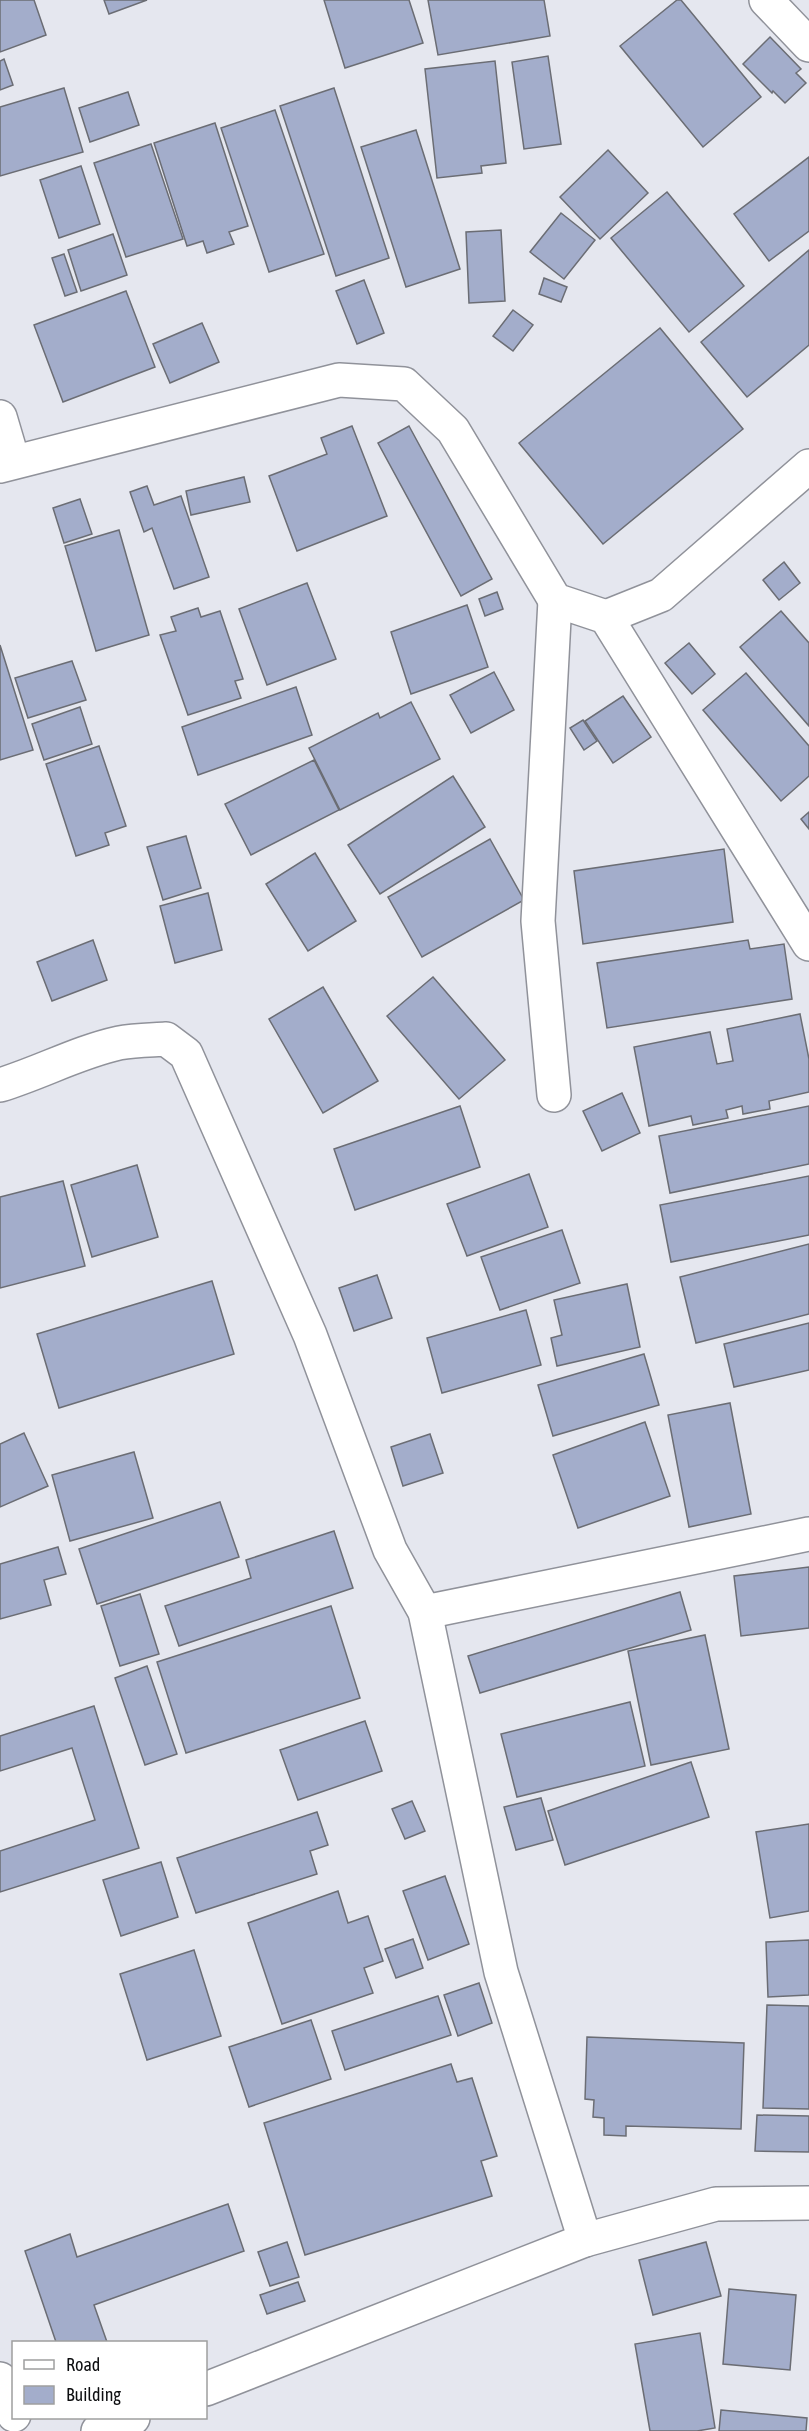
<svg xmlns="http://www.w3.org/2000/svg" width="809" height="2431" font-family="'Asap Condensed',sans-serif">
<rect width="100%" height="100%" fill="#e5e7ef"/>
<g fill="#a3adcb" stroke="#6b6d74" stroke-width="1.5">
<path d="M0,0H34L46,35L0,52Z"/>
<path d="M104,0H147L109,14Z"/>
<path d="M324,0H409L423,43L345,68Z"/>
<path d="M428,0H544L550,36L438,55Z"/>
<path d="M677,0H681L761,97L703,147L620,46Z"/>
<path d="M770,37L801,69L796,73L806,83L785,103L773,91L772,93L743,64Z"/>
<path d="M548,56L561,144L524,149L512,62Z"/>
<path d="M4,59L13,85L0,90V61Z"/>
<path d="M495,61L506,163L481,166L482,173L437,178L425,69Z"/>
<path d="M64,88L83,152L0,176V107Z"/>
<path d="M334,88L389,258L336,276L280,106Z"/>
<path d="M128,92L139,125L90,142L79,108Z"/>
<path d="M275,110L324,254L269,272L221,128Z"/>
<path d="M215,123L248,226L229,232L234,244L207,253L203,241L187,246L154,143Z"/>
<path d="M416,130L460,269L406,287L361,147Z"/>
<path d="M151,144L183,239L126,257L94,163Z"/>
<path d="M608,150L648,193L600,239L560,197Z"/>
<path d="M809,157V231L769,261L734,214Z"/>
<path d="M81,166L100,224L59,238L40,180Z"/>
<path d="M667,192L744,286L689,332L611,238Z"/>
<path d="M561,213L595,240L564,279L530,252Z"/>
<path d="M501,230L505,301L469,303L466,232Z"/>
<path d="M113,234L127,275L81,291L68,250Z"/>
<path d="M809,250V345L747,397L701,342Z"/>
<path d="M64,254L77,292L65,296L52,258Z"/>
<path d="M544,278L567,287L561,302L539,294Z"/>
<path d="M364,280L384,333L357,344L336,291Z"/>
<path d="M126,291L155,367L63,402L34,325Z"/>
<path d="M513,310L533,325L513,351L493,336Z"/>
<path d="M202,323L219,362L170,383L153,344Z"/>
<path d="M660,328L743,429L603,544L519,443Z"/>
<path d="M352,426L387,516L297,551L269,476L327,454L321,438Z"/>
<path d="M409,426L492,579L461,596L378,443Z"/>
<path d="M244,477L250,502L191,515L186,491Z"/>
<path d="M147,486L154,505L181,496L209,577L174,589L152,528L144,532L130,492Z"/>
<path d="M80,499L92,534L64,543L53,508Z"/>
<path d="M119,530L149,635L96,651L65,546Z"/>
<path d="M784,562L800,583L779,600L763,580Z"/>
<path d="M307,583L336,659L267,685L239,609Z"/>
<path d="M497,592L503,609L485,616L479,599Z"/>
<path d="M467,605L488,667L411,694L391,632Z"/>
<path d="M198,608L201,617L220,611L243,679L235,681L241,698L188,715L160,635L176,631L171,617Z"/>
<path d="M781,611L809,643V726L740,647Z"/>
<path d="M689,643L715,674L692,694L665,663Z"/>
<path d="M0,645L33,750L0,760Z"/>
<path d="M72,661L86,700L28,718L15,678Z"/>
<path d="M494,672L514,710L471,733L450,695Z"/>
<path d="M746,673L809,746V776L781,801L703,710Z"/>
<path d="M296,687L312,735L198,775L182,727Z"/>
<path d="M623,696L651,737L613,763L585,721Z"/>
<path d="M411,702L440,759L340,810L309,748L378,713L380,718Z"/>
<path d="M80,707L92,744L44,760L32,724Z"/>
<path d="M583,720L597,741L584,750L570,728Z"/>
<path d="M99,746L126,826L105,833L109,845L76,856L46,764Z"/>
<path d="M314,760L339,810L251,855L225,804Z"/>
<path d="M453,776L485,827L380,894L348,845Z"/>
<path d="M809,812V829L801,819Z"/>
<path d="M186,836L201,888L163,900L147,847Z"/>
<path d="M490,839L524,900L422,957L388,897Z"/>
<path d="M724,849L733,922L583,944L574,871Z"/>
<path d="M315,853L356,921L308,951L266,884Z"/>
<path d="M208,893L222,950L175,963L160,906Z"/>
<path d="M93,940L107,980L52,1001L37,962Z"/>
<path d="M748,940L750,949L784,944L792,999L607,1028L597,963Z"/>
<path d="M433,977L505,1060L459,1099L387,1016Z"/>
<path d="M323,987L378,1081L323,1113L269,1019Z"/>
<path d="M800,1014L809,1059V1092L769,1101L770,1109L743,1114L742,1106L726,1110L728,1118L693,1125L691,1116L649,1126L634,1047L710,1032L717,1064L733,1061L727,1029Z"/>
<path d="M622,1093L640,1133L602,1151L583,1111Z"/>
<path d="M460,1106L480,1167L355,1210L334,1149Z"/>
<path d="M809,1106V1164L670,1193L659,1136Z"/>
<path d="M137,1165L158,1237L92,1257L71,1185Z"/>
<path d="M529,1174L548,1227L467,1256L447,1204Z"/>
<path d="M809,1176V1235L671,1262L660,1205Z"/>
<path d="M63,1181L85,1266L0,1288V1197Z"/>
<path d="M562,1230L580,1283L500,1310L481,1257Z"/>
<path d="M809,1244V1314L696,1343L680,1277Z"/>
<path d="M377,1275L392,1318L354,1331L339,1288Z"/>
<path d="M212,1281L234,1354L59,1408L37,1334Z"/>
<path d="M627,1284L640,1347L557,1366L551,1338L562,1335L554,1300Z"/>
<path d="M526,1310L541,1365L442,1393L427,1338Z"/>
<path d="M809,1323V1370L734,1387L724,1344Z"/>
<path d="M644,1354L659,1405L553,1436L538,1385Z"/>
<path d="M730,1403L751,1514L689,1527L668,1415Z"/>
<path d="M645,1422L670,1496L578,1528L553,1455Z"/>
<path d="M24,1433L48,1486L0,1507V1444Z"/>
<path d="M430,1434L443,1473L403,1486L391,1447Z"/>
<path d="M134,1452L153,1518L70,1541L52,1475Z"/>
<path d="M220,1502L239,1557L97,1604L79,1549Z"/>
<path d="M334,1531L353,1588L179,1646L165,1606L251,1578L246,1560Z"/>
<path d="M58,1547L66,1574L44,1580L51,1605L0,1619V1564Z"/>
<path d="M809,1567V1628L741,1636L734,1576Z"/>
<path d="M680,1592L691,1630L480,1693L468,1656Z"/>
<path d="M140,1594L159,1654L120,1666L101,1606Z"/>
<path d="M331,1606L360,1698L186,1753L157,1662Z"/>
<path d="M705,1635L729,1749L651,1765L628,1651Z"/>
<path d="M147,1666L177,1754L145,1765L115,1678Z"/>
<path d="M630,1702L645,1766L517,1797L501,1734Z"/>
<path d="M94,1706L139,1848L0,1892V1851L95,1820L72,1748L0,1771V1736Z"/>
<path d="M365,1721L382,1771L298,1800L280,1750Z"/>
<path d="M691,1762L709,1817L565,1865L548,1811Z"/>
<path d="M541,1798L553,1840L516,1850L504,1807Z"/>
<path d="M412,1801L425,1831L405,1839L392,1809Z"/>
<path d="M317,1812L328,1845L310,1851L317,1874L196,1913L177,1858Z"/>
<path d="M809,1824V1911L770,1918L756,1832Z"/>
<path d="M161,1862L178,1917L121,1936L103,1880Z"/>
<path d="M445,1876L469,1944L428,1960L403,1891Z"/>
<path d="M338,1891L348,1923L368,1916L383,1961L364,1968L373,1993L282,2024L248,1923Z"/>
<path d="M413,1939L423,1968L396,1978L385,1949Z"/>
<path d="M809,1940V1995L768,1997L766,1942Z"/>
<path d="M194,1950L221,2036L147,2060L120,1974Z"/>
<path d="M479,1983L492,2023L458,2036L444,1995Z"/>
<path d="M438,1996L451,2035L345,2070L332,2031Z"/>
<path d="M767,2005L809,2006V2109L763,2108Z"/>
<path d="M311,2020L331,2079L249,2107L229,2047Z"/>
<path d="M587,2037L744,2043L741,2129L626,2126V2136L604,2135V2118L593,2117L594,2100L585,2099Z"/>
<path d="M451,2064L457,2082L472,2078L497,2156L481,2161L492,2196L305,2255L264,2123Z"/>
<path d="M757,2115L809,2116V2152L755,2151Z"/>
<path d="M228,2204L244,2251L94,2305L107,2342H56L25,2251L70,2234L77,2257Z"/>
<path d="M287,2242L299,2277L270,2286L258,2252Z"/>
<path d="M706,2242L721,2296L653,2315L639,2260Z"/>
<path d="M298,2282L305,2301L267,2314L260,2295Z"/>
<path d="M729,2289L796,2295L790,2370L723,2364Z"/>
<path d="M700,2333L715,2428L697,2431H650L635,2344Z"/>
<path d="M721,2410L807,2418L806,2431H719Z"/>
</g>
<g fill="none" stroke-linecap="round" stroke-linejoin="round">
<g stroke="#90929a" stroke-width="36">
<g id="minor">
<path d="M766,0L809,45"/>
<path d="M0,417L13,461"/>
<path d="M0,466L339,380L404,384L453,430L555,600L606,617L809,944"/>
<path d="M606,617L661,595L809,466"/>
<path d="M0,1085C40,1073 78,1052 119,1043C134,1040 151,1040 166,1039L186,1054L310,1335L390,1550L425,1612L501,1972L585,2240"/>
<path d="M554,1095L538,921L555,600"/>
<path d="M425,1612L809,1534"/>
<path d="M0,2379L14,2415"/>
<path d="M206,2389L585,2240L716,2204L809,2203"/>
<path d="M98,2431L133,2418"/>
</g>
</g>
<use href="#minor" stroke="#fff" stroke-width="33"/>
</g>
<rect x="12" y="2341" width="195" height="78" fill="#ffffff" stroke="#9e9f9f" stroke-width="1.5"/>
<rect x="24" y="2360" width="30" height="9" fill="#ffffff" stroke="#9e9f9f" stroke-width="1.5"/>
<text x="66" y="2371" font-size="18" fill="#0d0e10">Road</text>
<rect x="24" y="2386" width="30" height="18" fill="#a3adcb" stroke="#9e9f9f" stroke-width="1.5"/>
<text x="66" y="2401" font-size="18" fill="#0d0e10">Building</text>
</svg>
